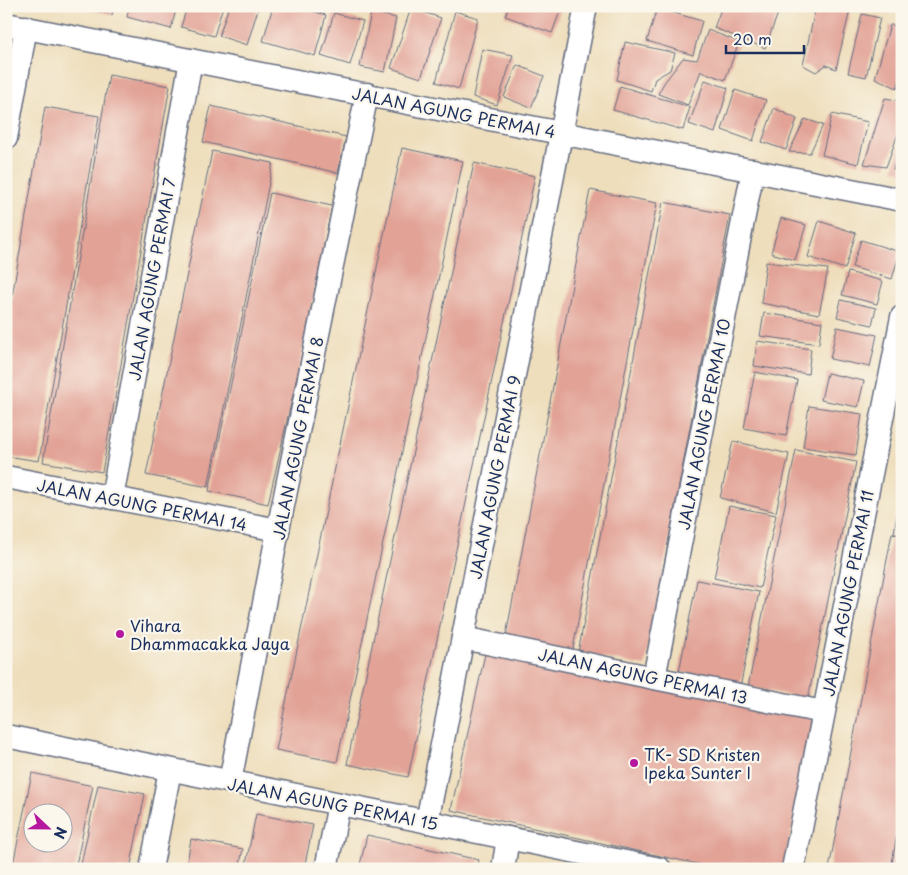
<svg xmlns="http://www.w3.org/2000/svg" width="908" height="875" font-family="'Playpen Sans',sans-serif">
<rect width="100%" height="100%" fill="#fbf7ec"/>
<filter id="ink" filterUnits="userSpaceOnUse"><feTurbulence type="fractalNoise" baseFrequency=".02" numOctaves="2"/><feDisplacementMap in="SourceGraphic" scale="10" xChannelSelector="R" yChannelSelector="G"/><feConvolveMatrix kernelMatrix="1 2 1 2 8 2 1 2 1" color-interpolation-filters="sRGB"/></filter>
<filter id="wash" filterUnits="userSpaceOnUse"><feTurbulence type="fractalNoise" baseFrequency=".0096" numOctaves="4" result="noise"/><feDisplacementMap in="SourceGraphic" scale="20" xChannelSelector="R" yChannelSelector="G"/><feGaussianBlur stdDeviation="1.12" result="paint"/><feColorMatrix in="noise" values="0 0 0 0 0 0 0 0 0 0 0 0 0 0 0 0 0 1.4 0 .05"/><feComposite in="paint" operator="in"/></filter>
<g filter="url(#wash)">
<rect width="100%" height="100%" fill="#eedebc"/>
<g id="blocks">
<g fill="#e2a296" fill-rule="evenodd">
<path d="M81,6H114L112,15Z"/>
<path d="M129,6H177L171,29L127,17Z"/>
<path d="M187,6H223L214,36L181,27Z"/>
<path d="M229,6H259L247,45L219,36Z"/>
<path d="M273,6H294L326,15L315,56L263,41Z"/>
<path d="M509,6H562L552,33L505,16Z"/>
<path d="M722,6H774L780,8L765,48L714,28Z"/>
<path d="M816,6H851L836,69L826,65L816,72L803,65Z"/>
<path d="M411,8L441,18L421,78L391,68Z"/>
<path d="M657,8L702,21L693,55L647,41Z"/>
<path d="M455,11L478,18L459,89L436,82Z"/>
<path d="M371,12L396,18L385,72L360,67Z"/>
<path d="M334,13L363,21L350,65L321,56Z"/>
<path d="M862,14L880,18L866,77L848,73Z"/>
<path d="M890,25L902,26V74L897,88L875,78Z"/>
<path d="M708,30L739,42L725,80L701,71L688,105L658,94L664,83L683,58L697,60Z"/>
<path d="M625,42L675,53L670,70L655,79L651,91L617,80Z"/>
<path d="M482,49L513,55L497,105L473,97Z"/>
<path d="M517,65L544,76L531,108L504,97Z"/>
<path d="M109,75L170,86L102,472L43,462Z"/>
<path d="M705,80L728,88L715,133L689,124Z"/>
<path d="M620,86L690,107L683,130L613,110Z"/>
<path d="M735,90L766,100L753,141L722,130Z"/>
<path d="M885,98L902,101V123L886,167L864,164Z"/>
<path d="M211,106L346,137L338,173L203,142Z"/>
<path d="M45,107L99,116L39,461L6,456V331Z"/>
<path d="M774,108L797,119L786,150L762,142Z"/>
<path d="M832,114L868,122L858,164L822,155Z"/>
<path d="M805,119L823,125L810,153L789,152Z"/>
<path d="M901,144H902V172L893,169Z"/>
<path d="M402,148L463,161L337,762L276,750Z"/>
<path d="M212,151L273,163L208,487L146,475Z"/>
<path d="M474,163L535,176L408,777L347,764Z"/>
<path d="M590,190L657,203L572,654L505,641Z"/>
<path d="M270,193L332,206L299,368L268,504L209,491Z"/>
<path d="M663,202L730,215L645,666L578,653Z"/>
<path d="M781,218L806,225L795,260L771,253Z"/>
<path d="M819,221L856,233L845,269L808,257Z"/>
<path d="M861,240L900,252L892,279L852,267Z"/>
<path d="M766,262L828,269L819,314L761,303Z"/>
<path d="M848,272L883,281L877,304L842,295Z"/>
<path d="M841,300L876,308L872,325L837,317Z"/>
<path d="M764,313L822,322L819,344L760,336Z"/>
<path d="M837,327L877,335L870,367L830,359Z"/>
<path d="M757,341L811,349L808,374L754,366Z"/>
<path d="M755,372L797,380L786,436L744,428Z"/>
<path d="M827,373L864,381L858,407L821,400Z"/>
<path d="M809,406L862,414L856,455L803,447Z"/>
<path d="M733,441L789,454L776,512L720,498Z"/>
<path d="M796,450L856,462L808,699L748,687Z"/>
<path d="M901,490H902V534L894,533Z"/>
<path d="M729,506L776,515L760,588L714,578Z"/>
<path d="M892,533L902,535V811L896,840L891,869H829Z"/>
<path d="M697,580L759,592L741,683L679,672Z"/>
<path d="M487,645L816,716L783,869H720L451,810Z"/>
<path d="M32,773L93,786L75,869H12ZM32,812H62V842H32Z"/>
<path d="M98,785L145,794L130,869H80Z"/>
<path d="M256,814L313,825L304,869H245Z"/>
<path d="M367,835L479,860L477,869H359Z"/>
<path d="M191,839L243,849L239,869H186Z"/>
<path d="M901,839L902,869H895Z"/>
</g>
</g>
</g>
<g filter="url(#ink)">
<use href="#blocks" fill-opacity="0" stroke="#656c7f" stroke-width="1"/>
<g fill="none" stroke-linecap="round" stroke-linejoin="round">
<g stroke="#656c7f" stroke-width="25">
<g id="minor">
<path d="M6,24L902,200"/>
<path d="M6,138L26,27"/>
<path d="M6,477L278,530"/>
<path d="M112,498L191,60"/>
<path d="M463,638L654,678L823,712"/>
<path d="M654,678L753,170"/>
<path d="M6,736L660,869"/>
<path d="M230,782L278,530L367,94"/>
<path d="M427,822L586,6"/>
<path d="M151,869L170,770"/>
<path d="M326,869L339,804"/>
<path d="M503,869L508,838"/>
<path d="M793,869L902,317"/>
</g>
</g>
<use href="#minor" stroke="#fff" stroke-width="22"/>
</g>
</g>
<g fill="#b5179e" stroke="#fbf7ec" stroke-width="2">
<circle cx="120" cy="634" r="5"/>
<circle cx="634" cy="763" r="5"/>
</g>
<g text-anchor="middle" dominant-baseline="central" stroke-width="4.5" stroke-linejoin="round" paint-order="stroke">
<g font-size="16" fill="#1b2f5e" stroke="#fbf7ec">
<text transform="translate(454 112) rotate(11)">JALAN AGUNG PERMAI 4</text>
<text transform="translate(151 279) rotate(-80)">JALAN AGUNG PERMAI 7</text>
<text transform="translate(703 424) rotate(-79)">JALAN AGUNG PERMAI 10</text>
<text transform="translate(297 438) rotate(-79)">JALAN AGUNG PERMAI 8</text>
<text transform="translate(494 477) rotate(-79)">JALAN AGUNG PERMAI 9</text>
<text transform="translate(142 504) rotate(11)">JALAN AGUNG PERMAI 14</text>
<text transform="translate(847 593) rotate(-79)">JALAN AGUNG PERMAI 11</text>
<text transform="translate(643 675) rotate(12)">JALAN AGUNG PERMAI 13</text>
<text transform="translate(333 803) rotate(11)">JALAN AGUNG PERMAI 15</text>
</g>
<g font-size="16" fill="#1b2f5e" stroke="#fbf7ec" text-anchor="start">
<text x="130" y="625">Vihara<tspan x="130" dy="18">Dhammacakka Jaya</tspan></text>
<text x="644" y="754">TK- SD Kristen<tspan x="644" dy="18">Ipeka Sunter I</tspan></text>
</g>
</g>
<rect width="908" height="875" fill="none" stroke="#fbf7ec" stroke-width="25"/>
<g transform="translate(48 828) rotate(112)"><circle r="24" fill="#fbf7ec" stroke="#a1a7b3"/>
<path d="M0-4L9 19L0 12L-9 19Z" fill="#b5179e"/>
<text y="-8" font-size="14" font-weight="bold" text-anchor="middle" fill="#1b2f5e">N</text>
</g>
<path d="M726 45v8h78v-8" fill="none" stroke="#1b2f5e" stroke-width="2.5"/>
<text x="733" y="45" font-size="15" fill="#1b2f5e" stroke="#fbf7ec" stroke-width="4" paint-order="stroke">20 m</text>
</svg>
